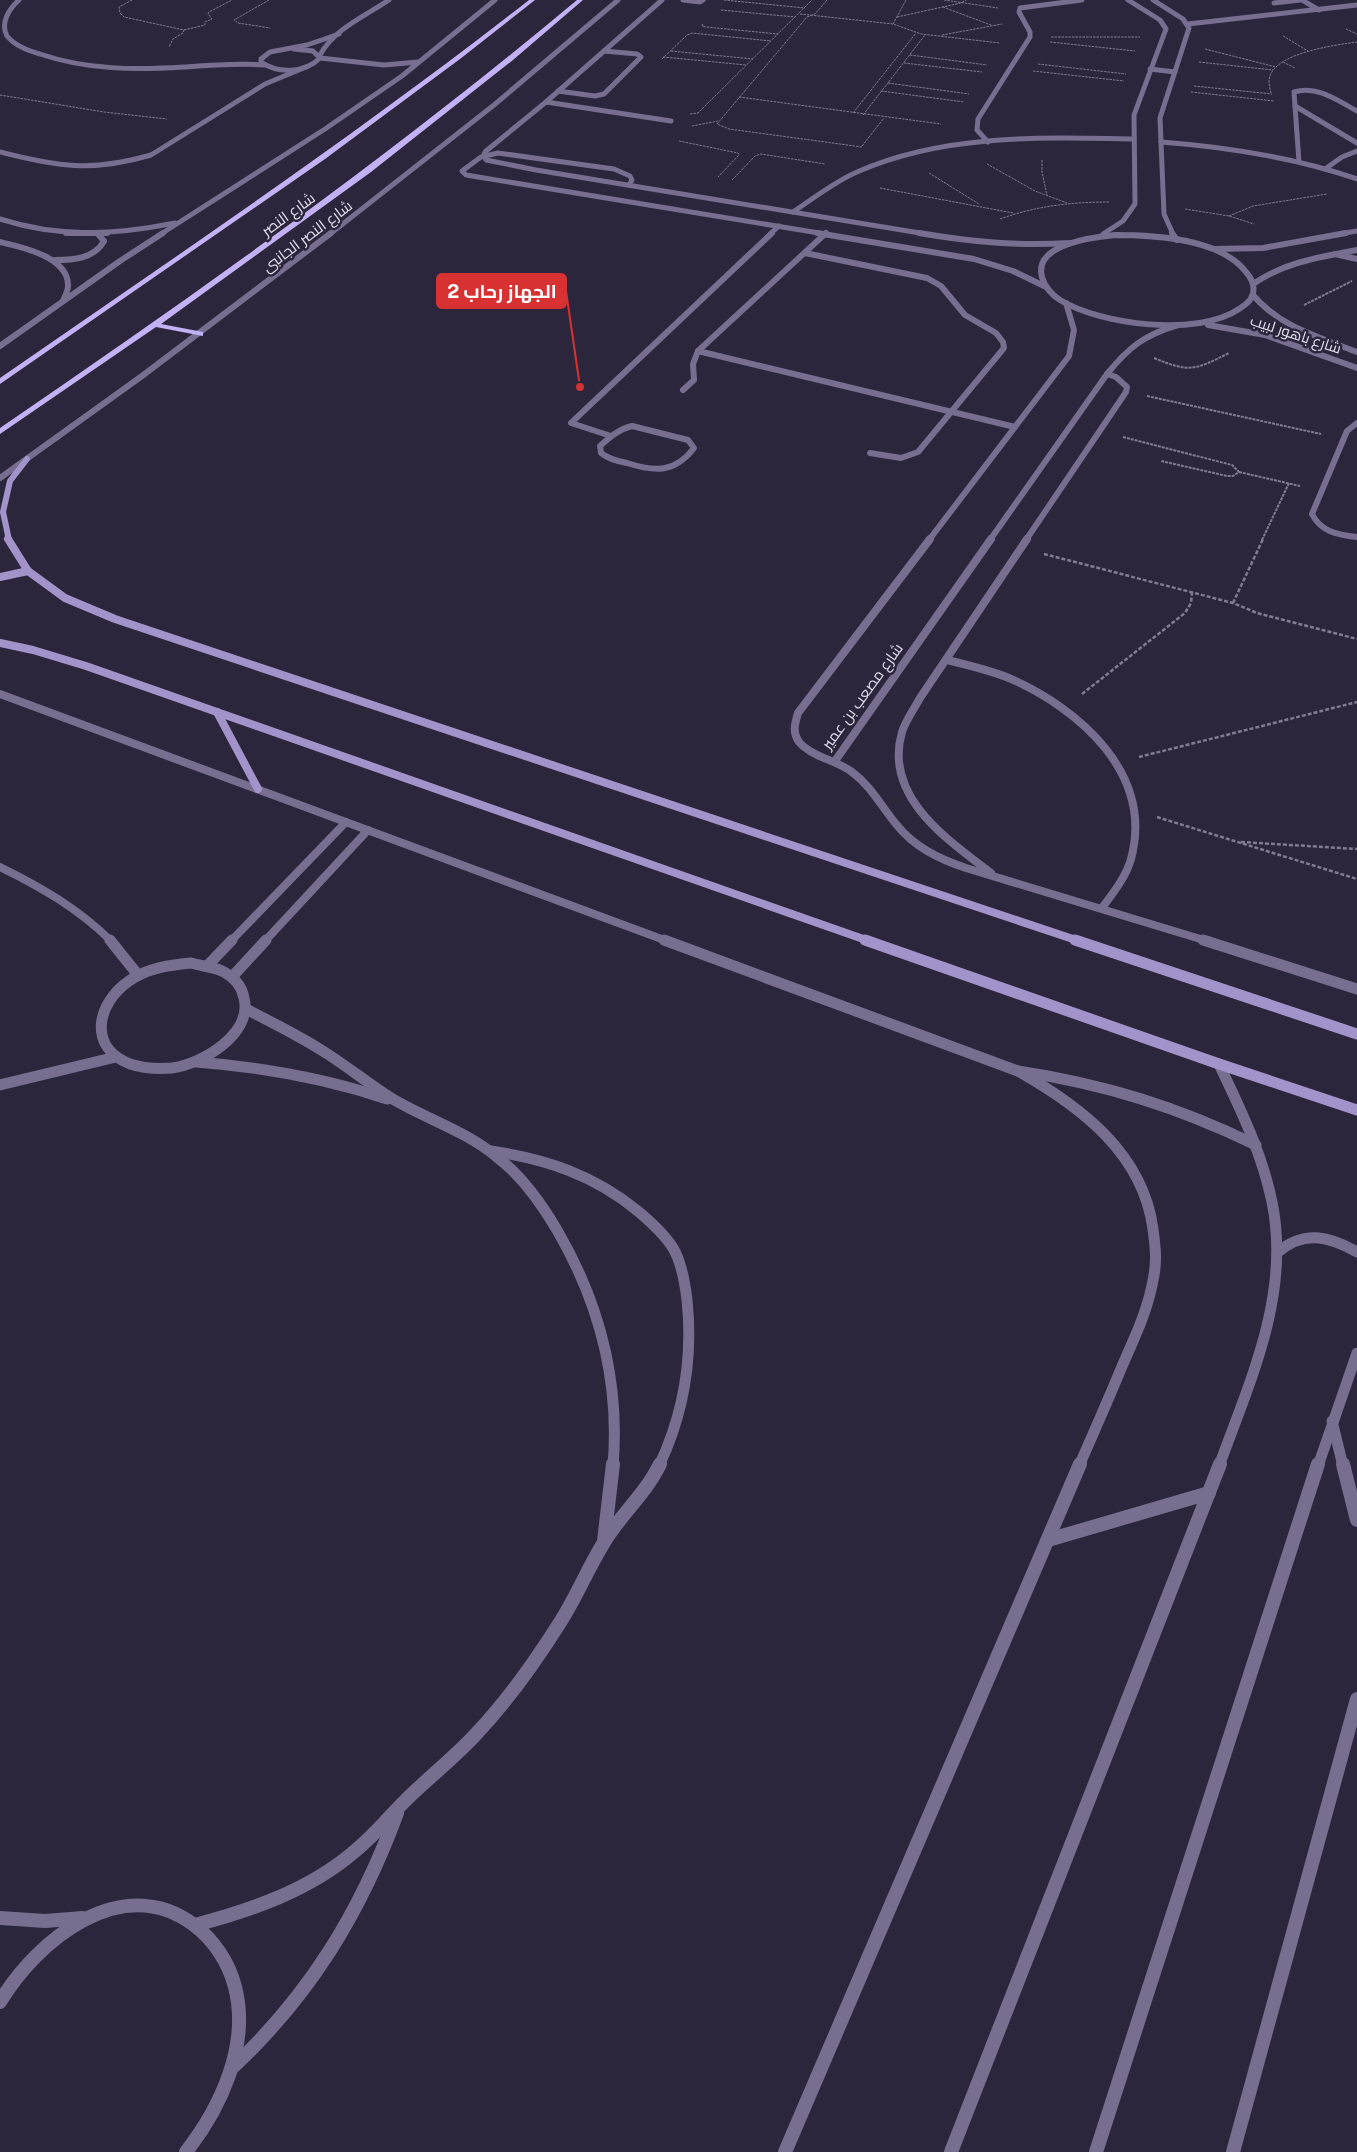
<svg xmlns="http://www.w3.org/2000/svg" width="1357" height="2152" font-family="'Public Sans',Cairo,sans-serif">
<rect width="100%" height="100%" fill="#2c263c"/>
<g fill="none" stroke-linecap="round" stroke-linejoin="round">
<g stroke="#807c8e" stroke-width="1" stroke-dasharray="2.5 1" stroke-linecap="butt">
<path d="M132,0L119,7L120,13L124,17L184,30L183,33L173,39L169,47"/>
<path d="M269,0L234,20L238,23L270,28"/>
<path d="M724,0L805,8"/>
<path d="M827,0L815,14L807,17L717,124L729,129L862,147"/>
<path d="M944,0L998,8"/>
<path d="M943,7L991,25"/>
<path d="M721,10L795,17"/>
<path d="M800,14L893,24L921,34L1000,43"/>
<path d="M897,17L961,3L966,0"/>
<path d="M703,24L702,26L706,27L778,34"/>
<path d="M893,24L906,0"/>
<path d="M1346,29L1357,34"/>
<path d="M184,30L205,25V22L212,19L208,14L209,12L232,0"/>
<path d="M942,35L1002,24"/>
<path d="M1283,36L1308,51"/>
<path d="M1051,37H1140"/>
<path d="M1050,42L1135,51"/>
<path d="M1205,49L1276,67"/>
<path d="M671,51L753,59"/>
<path d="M910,55L987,65"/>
<path d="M663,57L746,65"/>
<path d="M662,59L687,35L692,33L771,41"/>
<path d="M1199,62L1273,70"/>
<path d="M1283,62L1295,68"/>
<path d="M904,63L982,72"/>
<path d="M1038,64L1126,74"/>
<path d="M1033,71L1124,81"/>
<path d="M888,83L969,94"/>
<path d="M1194,86L1272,94"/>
<path d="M881,91L964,102"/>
<path d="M1191,92L1274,101"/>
<path d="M1271,93C1270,89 1269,85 1269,81C1270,53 1336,45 1357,42"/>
<path d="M0,95L104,112L167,119"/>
<path d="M739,97L941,124"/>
<path d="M853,113L916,33"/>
<path d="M690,114L698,113L812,0"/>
<path d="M863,115L925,35"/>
<path d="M692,126L718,121"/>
<path d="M679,141L738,153L739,155L718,177"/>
<path d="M862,146L884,118"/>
<path d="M1042,160V172L1047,195"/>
<path d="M987,164L1035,191L1067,203"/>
<path d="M929,173L979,204"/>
<path d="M732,180L755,156L761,154L825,164"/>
<path d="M880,188L1013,213"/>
<path d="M1185,209L1229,216L1254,224"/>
<path d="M1229,216L1253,206L1327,194"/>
<path d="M1000,219C1036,206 1071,202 1109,202"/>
</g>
<g stroke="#807c8e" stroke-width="2" stroke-dasharray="3 1" stroke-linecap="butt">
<path d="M1304,305L1352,281"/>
<path d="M1154,358C1190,373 1195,370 1229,353"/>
<path d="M1147,396L1321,434"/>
<path d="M1123,437L1232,465L1239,472L1233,476H1227L1161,461"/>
<path d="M1239,472L1300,486"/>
<path d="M1262,540L1289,483"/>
</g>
<g stroke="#807c8e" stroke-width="2.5" stroke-dasharray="4 2" stroke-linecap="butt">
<path d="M1044,554L1233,603L1257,613L1357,639"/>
<path d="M1233,603L1263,539"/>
<path d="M1082,694L1185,613L1191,603L1192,593"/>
<path d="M1139,757L1357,702"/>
<path d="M1157,817L1357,879"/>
<path d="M1241,842L1357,849"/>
</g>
<g stroke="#776e90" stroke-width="5">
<path d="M683,0L700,2L703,0"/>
<path d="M1302,0L1319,10"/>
<path d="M1274,3L1300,0"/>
<path d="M558,91L595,96L604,94L641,57L637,54L604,51"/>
<path d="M546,102L671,121"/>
<path d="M1295,106L1357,143"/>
<path d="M1161,142C1228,147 1293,157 1357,179"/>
<path d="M1299,162L1294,92C1317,85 1337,100 1357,111"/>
<path d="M1325,169L1342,157L1357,151"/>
<path d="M770,234L779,226"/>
<path d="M825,234L826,233"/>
</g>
<g stroke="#776e90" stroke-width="6">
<path d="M805,253L927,278L941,286L965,315L996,333L1003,342L1004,348L918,452L901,458L870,453"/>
<path d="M1335,254L1357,259"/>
<path d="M698,351L1015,427"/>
<path d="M683,390L694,380L693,364L698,351L826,233"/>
<path d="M1357,423L1347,431L1312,514C1321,532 1338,535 1357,537"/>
<path d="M632,426L688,440L694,448C675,473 655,472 627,463C618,461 608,459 601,453L600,446C610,437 619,429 632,426Z"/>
<path d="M611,436L571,423L772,233"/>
</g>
<path stroke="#776e90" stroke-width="8" d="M947,660C968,665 989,670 1009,678C1080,709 1154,774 1131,859C1126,877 1113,893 1102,908"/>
<g stroke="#776e90" stroke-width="5">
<path d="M19,0C9,9 0,23 7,36C15,46 29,51 40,54C87,70 135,70 184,67C211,65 237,63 264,65"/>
<path d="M662,0L546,102L486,151L484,154L486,160L536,170L926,234"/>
<path d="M1153,0L1183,19L1189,28L1160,118L1164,214L1173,234"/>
<path d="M1188,24L1357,5"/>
<path d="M294,49L313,51L320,58C305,73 278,74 261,62V59L270,52L307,45L339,34"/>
<path d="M320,55C334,29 365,16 389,0"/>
<path d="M320,58L384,65L418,62"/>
<path d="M1150,69L1175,72"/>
<path d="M988,142L977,130L978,119L1030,37V32L1019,12L1020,8L1082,0"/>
<path d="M0,152C58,167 93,172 151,155L265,84L306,67"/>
<path d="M629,185L632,180L630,176L614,169L498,153L481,157L462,171L466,175L825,234"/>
<path d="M793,212C814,198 834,182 857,172C942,134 1043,137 1134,139"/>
<path d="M1103,234L1123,221L1135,204L1134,115L1166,29L1160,20L1128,0"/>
<path d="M1339,234L1357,231"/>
</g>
<g stroke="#776e90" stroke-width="6">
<path d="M817,233L974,259L1013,271L1046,287"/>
<path d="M919,233C972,242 1016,246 1070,243"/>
<path d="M1172,233L1177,240"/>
<path d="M1115,235C1154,235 1220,238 1246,272C1252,279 1256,287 1252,296C1250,303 1244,305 1239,309C1198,337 1101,325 1060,300C1052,295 1044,286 1042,277C1033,244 1094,237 1115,235Z"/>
<path d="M1215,249L1263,248L1346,233"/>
<path d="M1253,284C1285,262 1320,257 1357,250"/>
<path d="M1253,295C1280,327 1319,337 1357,352"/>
<path d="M1208,325L1265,335L1357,368"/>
<path d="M929,540L1069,356L1074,330L1066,303"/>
<path d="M990,540L1107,374C1129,347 1144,335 1178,325"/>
<path d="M1026,540L1126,392L1127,387L1116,377L1107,374"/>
</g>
<g stroke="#776e90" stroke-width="8">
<path d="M930,539L798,713C795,723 792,732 799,742C812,757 836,760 852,772C871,786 881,806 896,824C914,847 939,859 966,868L1207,941"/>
<path d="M0,694L667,941"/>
<path d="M835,761L991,539"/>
<path d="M0,867C41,887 79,909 111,941"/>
<path d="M991,873C948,840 883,797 902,732C906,720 914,709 920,698L1027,539"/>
<path d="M231,941L346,822"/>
<path d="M265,941L368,830"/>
</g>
<g stroke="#776e90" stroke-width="11">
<path d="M110,940L138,975"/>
<path d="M664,940L1018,1071C1080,1106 1143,1153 1153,1229C1155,1245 1157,1259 1154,1275C1149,1307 1136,1335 1123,1364C1109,1398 1094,1432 1079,1466"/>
<path d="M1203,940L1357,989"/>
<path d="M191,963C201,966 215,967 224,972C235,978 242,987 244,998C253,1034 202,1064 172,1068C159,1069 142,1068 130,1064C87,1047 97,1003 129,981C147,968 170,965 191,963Z"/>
<path d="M208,965L232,940"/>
<path d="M232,977L266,940"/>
<path d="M246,1009C273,1023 300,1036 326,1053C348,1067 369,1084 391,1098C426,1119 466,1131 497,1157C522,1176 541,1203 557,1230C599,1302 620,1382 613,1466"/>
<path d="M196,1062C262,1067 325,1078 387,1099"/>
<path d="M0,1085L116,1057"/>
<path d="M491,1151C547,1159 596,1176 639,1212C652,1223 665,1235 673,1248C682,1263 685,1283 687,1300C693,1357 684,1413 659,1466"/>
<path d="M1332,1421L1343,1466"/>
</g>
<g stroke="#776e90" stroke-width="14">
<path d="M1343,1464L1357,1520"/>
<path d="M604,1541L613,1464"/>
<path d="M0,1918L45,1921L83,1918"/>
<path d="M195,1925C252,1910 310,1890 355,1851C376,1834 392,1813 411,1795C433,1774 457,1755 477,1733C508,1700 535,1662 559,1624C576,1598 587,1570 603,1544C619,1516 645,1495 660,1464"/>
<path d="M0,2002C37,1940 122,1871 194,1925C214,1940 229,1963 235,1987C250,2045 221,2107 186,2152"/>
<path d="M232,2068C310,1995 360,1913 397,1813"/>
<path d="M785,2152L1080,1464"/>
<path d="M1233,2152L1357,1699"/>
</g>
<g stroke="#776e90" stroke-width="5">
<path d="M0,219C59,238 115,235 175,223"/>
<path d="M97,233L99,234"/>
<path d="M161,234L325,129L402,76L495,0"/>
<path d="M330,234L494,105L618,0"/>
</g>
<g stroke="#776e90" stroke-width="6">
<path d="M66,233H107"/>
<path d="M0,242C22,247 69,257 68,286C68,291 65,296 63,301"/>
<path d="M55,260C73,260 94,259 104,241L97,233"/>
<path d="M0,346L120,261L163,233"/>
<path d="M0,478L142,376L331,233"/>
</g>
<g stroke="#776e90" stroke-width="11">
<path d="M1219,1064C1240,1108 1262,1153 1272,1202C1291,1294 1250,1381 1219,1466"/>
<path d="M1018,1071C1104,1084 1178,1107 1256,1145"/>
<path d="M1278,1252C1304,1230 1329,1236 1357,1252"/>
<path d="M1318,1466L1357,1353"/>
</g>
<g stroke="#776e90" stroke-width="14">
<path d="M1048,1540L1209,1493"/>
<path d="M951,2152L1220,1464"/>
<path d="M1096,2152L1318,1464"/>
</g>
<path stroke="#a294ca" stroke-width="6" d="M9,540L3,512L10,481L27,459"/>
<g stroke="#a294ca" stroke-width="8">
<path d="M8,539L28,571L65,598L115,619L1079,941"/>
<path d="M0,577L28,571"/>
<path d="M0,643L33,650L86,666L869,941"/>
<path d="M217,712L258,789"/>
</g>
<g stroke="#a294ca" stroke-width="11">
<path d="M865,940L1219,1064L1357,1110"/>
<path d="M1075,940L1357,1034"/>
</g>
<g fill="#c3b1f6" fill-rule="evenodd">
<path d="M529,0H535L460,59L325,159L0,384V378C178,255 358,134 529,0Z"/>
<path d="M577,0H583L513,60L371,172L161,324L203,332V336L156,327L0,434V428C198,293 393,154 577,0Z"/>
</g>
</g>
<g text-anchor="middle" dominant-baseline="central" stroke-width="5" stroke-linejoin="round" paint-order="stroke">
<g font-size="15" fill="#e2dfee" stroke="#2c263c">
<text transform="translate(288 214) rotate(-36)">شارع النصر</text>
<text transform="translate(307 236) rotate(-37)">شارع النصر الجانبى</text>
<text transform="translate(1296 334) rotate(18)">شارع باهور لبيب</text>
<text transform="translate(862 696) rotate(-54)">شارع مصعب بن عمير</text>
</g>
</g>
<path fill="none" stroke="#d73132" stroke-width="2" d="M580 387L566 291"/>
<circle fill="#d73132" stroke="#2c263c" stroke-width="2" cx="580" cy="387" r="5"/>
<rect fill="#d73132" stroke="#d73132" stroke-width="2" x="437" y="274" width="129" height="34" rx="5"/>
<g font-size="19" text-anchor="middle" font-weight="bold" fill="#fff">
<text x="502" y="298">الجهاز رحاب 2</text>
</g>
</svg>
